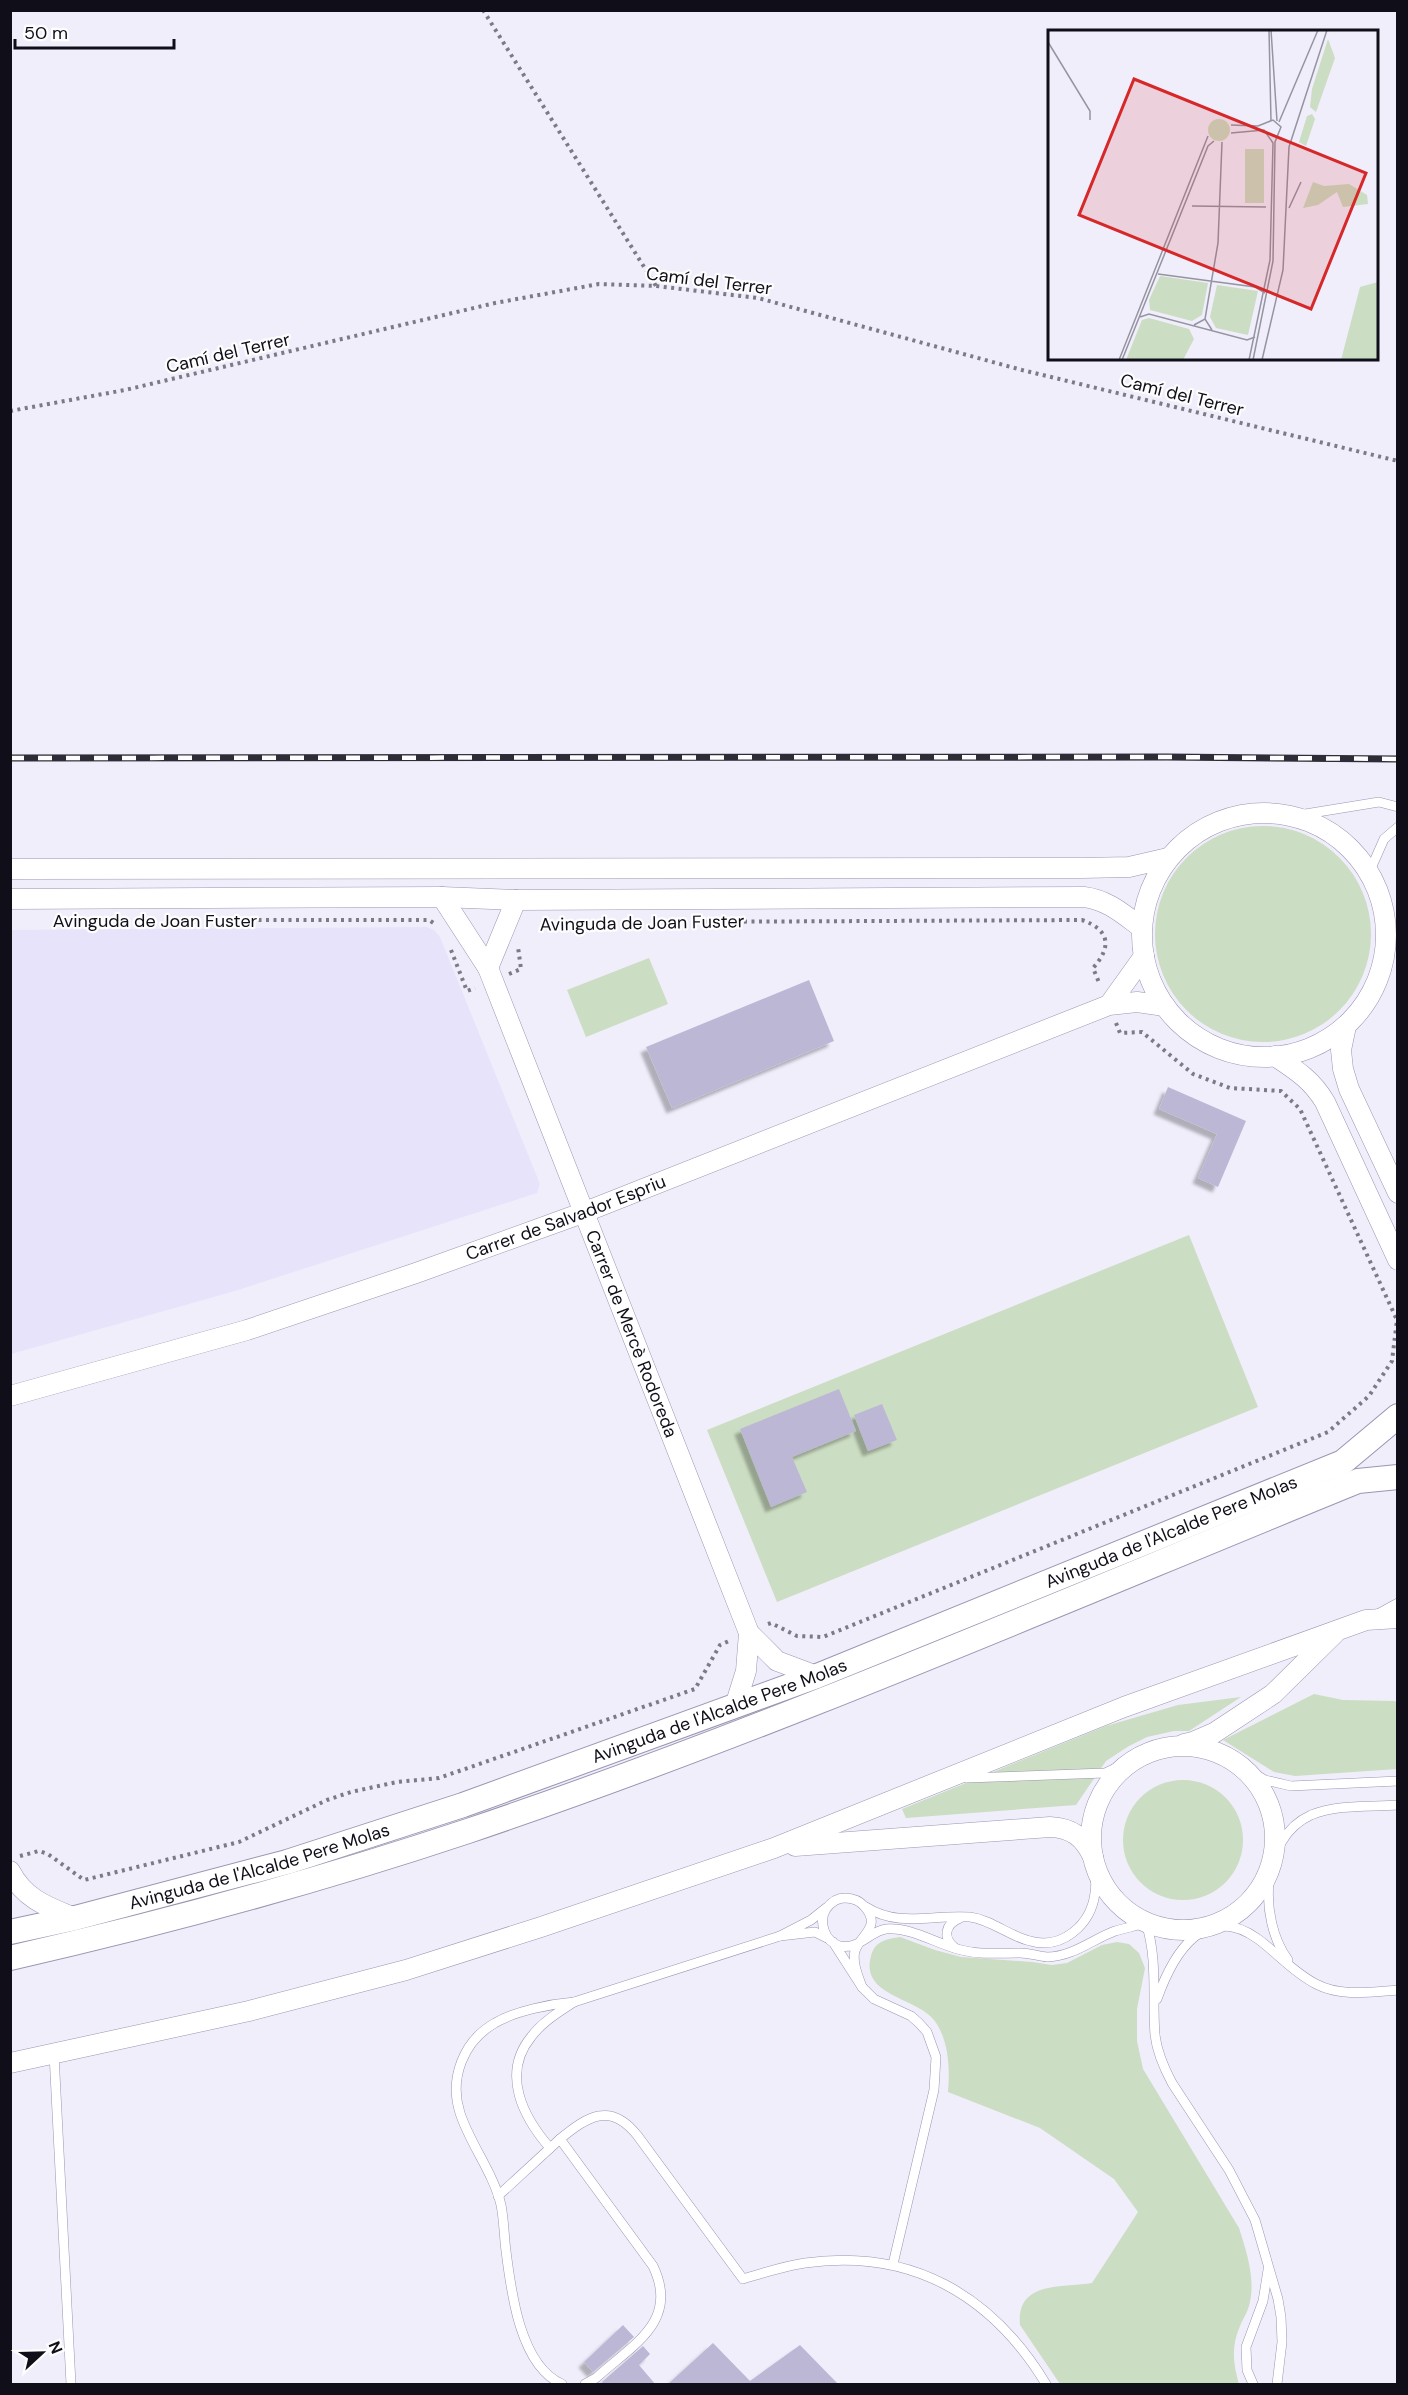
<svg xmlns="http://www.w3.org/2000/svg" width="1408" height="2395" font-family="'DM Sans',sans-serif">
<defs>
<filter id="shadow"><feDropShadow dx="-5.5" dy="5.5" stdDeviation="1.5" flood-color="#0004"/></filter>
</defs>
<rect width="100%" height="100%" fill="#f0eefb"/>
<path fill="#e7e3fb" d="M427,927L434,930L440,937L540,1184L537,1193L235,1291L11,1354V930Z"/>
<g fill="#cbddc2">
<circle cx="1263" cy="934" r="108"/>
<path d="M649,958L668,1004L586,1037L567,990Z"/>
<path d="M1189,1235L1258,1407L777,1602L707,1430Z"/>
<path d="M1314,1694L1343,1700L1395,1701L1398,1705L1397,1769L1295,1776L1274,1772L1223,1740Z"/>
<path d="M1241,1697L1189,1731H1174L1147,1737L1129,1746L1106,1761L1076,1805L906,1818L902,1809L1106,1726L1178,1705Z"/>
<circle cx="1183" cy="1840" r="60"/>
<path d="M900,1937L935,1950L961,1957L1032,1962L1052,1965L1067,1963L1102,1945L1117,1942L1129,1944L1139,1953L1145,1968L1137,2009V2041L1143,2069L1239,2228C1247,2253 1257,2283 1248,2309C1246,2315 1242,2320 1240,2326C1231,2346 1233,2364 1239,2384H1060L1020,2325C1016,2281 1061,2288 1092,2283L1138,2212L1114,2179L1040,2128L948,2092C950,2068 949,2040 934,2020C916,1997 860,1996 871,1956C875,1941 886,1939 900,1937Z"/>
</g>
<g fill="#bdb7d6" filter="url(#shadow)">
<path d="M809,980L834,1041L672,1108L646,1047Z"/>
<path d="M1168,1087L1246,1121L1218,1187L1198,1178L1217,1134L1159,1109Z"/>
<path d="M839,1389L856,1431L792,1457L807,1492L771,1507L740,1429Z"/>
<path d="M882,1404L897,1440L868,1451L854,1415Z"/>
<path d="M623,2325L634,2337L593,2372L584,2362Z"/>
<path d="M713,2343L750,2381L800,2345L839,2385H667Z"/>
<path d="M643,2346L650,2354L639,2365L656,2385H605L602,2382Z"/>
</g>
<g fill="none" stroke-linecap="round" stroke-linejoin="round">
<g stroke="#9b95b2" stroke-width="10">
<g id="service">
<path d="M1293,816L1379,802L1398,807"/>
<path d="M1369,873L1384,839L1398,827"/>
<path d="M1376,1615L1398,1603"/>
<path d="M1240,1765L1265,1780L1291,1786L1398,1781"/>
<path d="M966,1778L1105,1773L1137,1758"/>
<path d="M866,1907C899,1928 934,1914 970,1917C992,1920 1009,1936 1030,1941C1062,1950 1091,1925 1095,1893C1097,1881 1095,1869 1093,1857"/>
<path d="M826,1908L811,1920L780,1936L815,1932L827,1938"/>
<path d="M833,1942L862,1987C858,1976 852,1962 855,1951C860,1935 882,1927 865,1907C860,1901 853,1898 845,1898C838,1898 831,1902 826,1909C818,1922 825,1942 840,1946C859,1950 870,1931 886,1929C912,1927 936,1944 961,1950C981,1955 1000,1953 1020,1953C1029,1953 1038,1956 1047,1957C1072,1957 1093,1939 1115,1931C1125,1928 1136,1926 1146,1923C1158,1960 1152,1997 1155,2035C1157,2052 1164,2068 1172,2083L1229,2170L1255,2220L1278,2299L1281,2317L1282,2342L1277,2384"/>
<path d="M955,1948C942,1938 945,1924 960,1918"/>
<path d="M1288,1960C1258,1919 1260,1838 1311,1815C1337,1804 1370,1807 1398,1805"/>
<path d="M862,1987L874,1999L911,2016L919,2023L927,2032L936,2057L934,2090L893,2264"/>
<path d="M1157,1999C1173,1954 1204,1901 1258,1939C1277,1953 1294,1973 1316,1984C1341,1997 1370,1992 1398,1990"/>
<path d="M54,2054L71,2384"/>
<path d="M560,2139C587,2117 610,2101 637,2135L743,2279C763,2273 784,2266 805,2263C911,2248 992,2295 1046,2384"/>
<path d="M550,2148C523,2117 501,2074 531,2037C542,2022 559,2012 574,2002"/>
<path d="M498,2196L560,2139L653,2266C680,2322 632,2345 596,2378L585,2384"/>
<path d="M562,2384C520,2366 511,2291 506,2251C504,2236 504,2220 501,2205C494,2174 470,2144 460,2113C449,2079 463,2041 495,2023C515,2011 550,2004 574,2002L780,1936"/>
<path d="M1253,2384L1247,2370L1246,2347L1263,2301L1268,2270"/>
</g>
</g>
<g stroke="#9b95b2" stroke-width="21">
<g id="minor">
<circle cx="1264" cy="935" r="122"/>
<path d="M10,869L1082,868L1129,867L1168,858"/>
<path d="M442,897L488,968L516,900"/>
<path d="M10,899L442,897L516,900L1084,897C1108,900 1123,914 1142,928"/>
<path id="s1" d="M488,968L749,1633"/>
<path d="M1109,1005L1144,956"/>
<path d="M1346,1026L1341,1050L1343,1069L1349,1089L1398,1193"/>
<path d="M1275,1056C1296,1070 1312,1080 1325,1102L1398,1260"/>
<path id="s2" d="M10,1396L247,1330L416,1273L585,1212L1109,1005L1137,1002L1165,1006"/>
<path d="M735,1706L746,1671L749,1633L777,1661L817,1676"/>
<path d="M1184,1744L1193,1742L1214,1733L1273,1694L1335,1633"/>
<circle cx="1183" cy="1838" r="92"/>
<path d="M795,1846L1050,1827C1072,1828 1084,1837 1093,1857"/>
<path d="M10,1871C24,1899 48,1907 75,1918"/>
<path d="M10,2063L249,2011L406,1970L541,1927L774,1848L1124,1707L1366,1620L1398,1618"/>
</g>
</g>
<g stroke="#9b95b2" stroke-width="26">
<g id="tertiary">
<path id="s3" d="M10,1932L75,1918L287,1862L463,1805L817,1676L1343,1462L1398,1416"/>
<path d="M10,1958C164,1923 318,1881 468,1831C770,1729 1063,1601 1358,1481L1398,1477"/>
</g>
</g>
<g stroke="#7c7a85" stroke-width="4" stroke-dasharray="3 4.5" stroke-linecap="butt">
<path d="M483,10L656,286"/>
<path d="M10,411L125,390L495,303L599,284L656,286L758,298L1022,370L1398,461"/>
<path d="M206,920H429L435,924"/>
<path d="M669,922L1082,920C1110,930 1112,947 1093,968L1100,985"/>
<path d="M451,950L467,991L475,988"/>
<path d="M509,974L521,969L518,947"/>
<path d="M1116,1023L1120,1033L1142,1032L1193,1074L1230,1088L1281,1091L1300,1109L1397,1320"/>
<path d="M768,1624L771,1623L797,1636L823,1637L1328,1432L1369,1396L1392,1361L1397,1320"/>
<path d="M20,1856L39,1851L48,1854L84,1880L239,1842L327,1800L351,1792L397,1782L439,1778L695,1689L720,1645L729,1641"/>
</g>
<use href="#service" stroke="#fff" stroke-width="9"/>
<use href="#minor" stroke="#fff" stroke-width="20"/>
<use href="#tertiary" stroke="#fff" stroke-width="24"/>
<g stroke="#2e2c36" stroke-width="7">
<path id="rail" d="M10,758L1167,757L1398,759"/>
</g>
<use href="#rail" stroke="#fdfdfd" stroke-width="4.5" stroke-dasharray="14" stroke-linecap="butt"/>
</g>
<g text-anchor="middle" dominant-baseline="central" stroke-width="4.5" stroke-linejoin="round" paint-order="stroke">
<g font-size="18" fill="#100e18" stroke="#fdfdfd">
<text transform="translate(709 281) rotate(7)">Camí del Terrer</text>
<text transform="translate(228 353) rotate(-13)">Camí del Terrer</text>
<text transform="translate(1182 395) rotate(14)">Camí del Terrer</text>
<text x="155" y="921">Avinguda de Joan Fuster</text>
<text transform="translate(642 923) rotate(-1)">Avinguda de Joan Fuster</text>
<text stroke="none"><textPath href="#s2" startOffset="584">Carrer de Salvador Espriu</textPath></text>
<text stroke="none"><textPath href="#s1" startOffset="393">Carrer de Mercè Rodoreda</textPath></text>
<text stroke="none"><textPath href="#s3" startOffset="1230">Avinguda de l'Alcalde Pere Molas</textPath></text>
<text stroke="none"><textPath href="#s3" startOffset="744">Avinguda de l'Alcalde Pere Molas</textPath></text>
<text stroke="none"><textPath href="#s3" startOffset="258">Avinguda de l'Alcalde Pere Molas</textPath></text>
</g>
</g>
<g transform="translate(1048 30)">
<rect width="330" height="330" fill="#f0eefb"/>
<path d="M264,84L267,89L258,116L251,112L259,86ZM160 100a11 11 0 1 1 22 0a11 11 0 1 1-22 0ZM197,119H216V173H197ZM265,152L276,156L301,154L319,165L320,174L295,177L289,162L270,175L255,178ZM112,246L160,253L154,285L144,291L102,280L101,270ZM169,255L210,261L200,305L168,298L162,287ZM101,288L141,299L146,309L135,330H78L94,290Z" fill="#cbddc2"/>
<path d="M280,9L287,28L268,82L262,77L264,59Z" fill="#cbddc2"/>
<path d="M330,252V330H293L312,257Z" fill="#cbddc2"/>
<path fill="none" stroke="#9694a0" stroke-width="1.5" d="M221,0L223,91M223,0L229,91M0,12L42,81V90M231,92L270,0M183,95L210,96L225,90L233,97L227,112L225,231L205,330M183,103L216,100L225,113L222,230L201,330M144,176L218,177M241,178L253,152M110,244L207,257L217,263M92,287L101,284L199,310L207,307M157,289L170,213L174,112M146,295L157,289L164,300M71,330L160,106M74,330L160,116L166,111M214,330L235,240L241,117L279,0"/>
<path fill="#d62828" fill-opacity="0.15" stroke="#d62828" stroke-width="3" d="M86,49L318,143L263,279L31,185Z"/>
<rect width="330" height="330" fill="none" stroke="#100e18" stroke-width="3"/>
</g>
<rect width="1408" height="2395" fill="none" stroke="#100e18" stroke-width="24"/>
<g transform="translate(42 2353) rotate(68)" stroke="#fdfdfd" stroke-width="4.5" paint-order="stroke">
<path d="M0-4.5L10 22L0 15L-10 22Z" fill="#100e18"/>
<text y="-9" font-size="16" font-weight="bold" text-anchor="middle" fill="#100e18">N</text>
</g>
<path d="M15 39v9h159v-9" fill="none" stroke="#100e18" stroke-width="3"/>
<text x="24" y="39" font-size="18" fill="#100e18" stroke="#fdfdfd" stroke-width="4.5" paint-order="stroke">50 m</text>
</svg>
